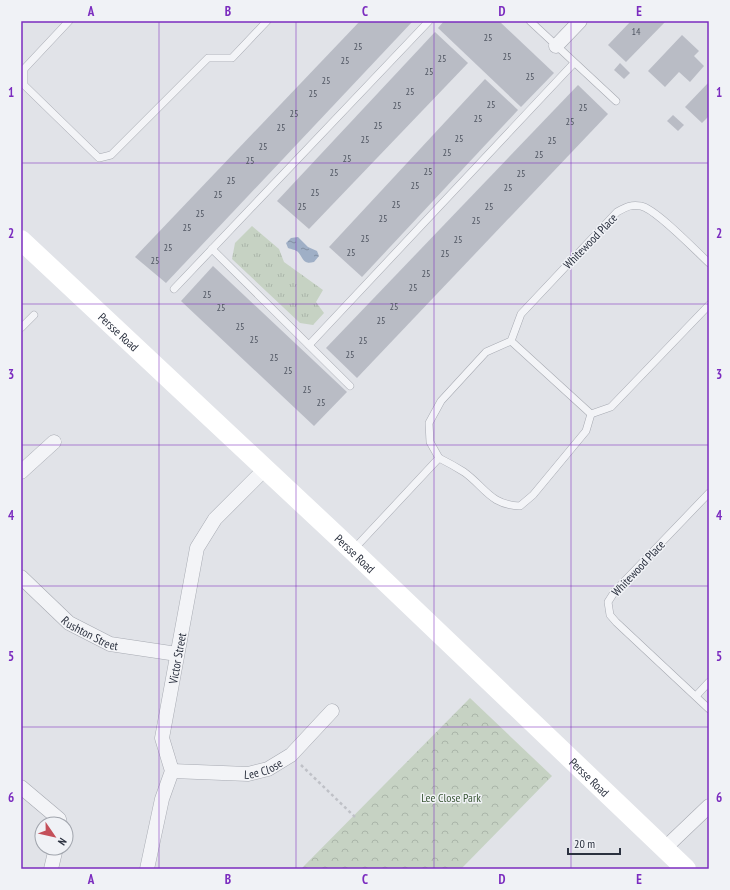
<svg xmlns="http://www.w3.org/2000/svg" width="730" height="890" font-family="'PT Sans Narrow',sans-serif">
<defs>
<pattern id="grass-tufts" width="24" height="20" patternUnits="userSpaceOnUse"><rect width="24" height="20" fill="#c6d2c3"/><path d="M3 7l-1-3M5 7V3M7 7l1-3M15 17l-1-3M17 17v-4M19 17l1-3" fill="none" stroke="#aab5a9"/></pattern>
<pattern id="forest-crowns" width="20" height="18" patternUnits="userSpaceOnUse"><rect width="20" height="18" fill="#c6d2c3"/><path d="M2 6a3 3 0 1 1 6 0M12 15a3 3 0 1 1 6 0" fill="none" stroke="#aab5a9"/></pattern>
<pattern id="water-ripples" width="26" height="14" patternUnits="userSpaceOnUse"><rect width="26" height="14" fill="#9fafc6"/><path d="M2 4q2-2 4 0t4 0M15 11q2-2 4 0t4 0" fill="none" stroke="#828fa2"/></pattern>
</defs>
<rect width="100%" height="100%" fill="#e1e3e8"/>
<path fill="url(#grass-tufts)" d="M252,226L279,249L284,262L323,290L316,302L324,313L313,325L300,323L232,259L235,243Z"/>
<path fill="url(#forest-crowns)" d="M470,698L552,776L461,869H301Z"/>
<path fill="url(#water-ripples)" d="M298,237L308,247L317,251L319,256L314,262C303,265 304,259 298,252C296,250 291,249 288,248L286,243L291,238Z"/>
<g fill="#b9bcc5">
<path d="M360,21H413L166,283L135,257Z"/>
<path d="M444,21H499L554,73L521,107L438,28Z"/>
<path d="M631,21H666L626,62L608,45Z"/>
<path d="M435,32L468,63L309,229L277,201Z"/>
<path d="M682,35L699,51L694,56L704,66L690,82L679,72L665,87L648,71Z"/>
<path d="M620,63L630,73L624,79L614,70Z"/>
<path d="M485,79L518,110L362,277L329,247Z"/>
<path d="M709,82V116L702,123L685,107Z"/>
<path d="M578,85L608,114L357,378L326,348Z"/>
<path d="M673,115L684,125L678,131L667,121Z"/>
<path d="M213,266L347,392L314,426L181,301Z"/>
</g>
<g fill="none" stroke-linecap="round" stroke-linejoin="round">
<g stroke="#a7aab2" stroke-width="8">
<g id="lane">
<path d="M69,21L24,69V85L99,158L111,155L208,58H232L267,21"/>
<path d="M530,21L616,101"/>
<path d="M174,289L212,249"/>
<path d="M21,328L34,315"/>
<path d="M511,341L591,414"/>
<path d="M309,345L574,63"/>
<path d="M350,386L212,249L429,21"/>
<path d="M591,414L611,407L709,305"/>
<path d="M439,458C447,462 456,467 464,472C485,487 490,505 520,506L533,495L586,431L591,414"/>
<path d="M709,493L615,591L608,602L610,615L616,622L709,709"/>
<path d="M353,550L439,458L430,442L429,423L441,401L486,352L511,341L521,314L617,212C626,207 631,204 641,206C656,209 696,251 709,263"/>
<path d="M696,696L709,682"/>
</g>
</g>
<g stroke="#a7aab2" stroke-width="15">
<g id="street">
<path d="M556,46L580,21"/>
<path d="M21,472L54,442"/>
<path id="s1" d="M21,577L69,623L110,644L177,654"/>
<path id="s2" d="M172,771L248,774L268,769L291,755L332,711"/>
<path d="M21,787L59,819L60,824"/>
<path d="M665,848L709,806"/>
<path d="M51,869L56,848"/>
<path id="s3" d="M147,869L162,799L172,771L162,738L197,548L215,519L265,469"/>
</g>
</g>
<path stroke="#bfc1c7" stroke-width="2.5" stroke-dasharray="3 3" stroke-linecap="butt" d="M301,765L355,817"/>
<use href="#lane" stroke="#f3f4f7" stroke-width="7"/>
<use href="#street" stroke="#f3f4f7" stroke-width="14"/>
<path stroke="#fff" stroke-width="20" id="s4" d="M21,240L352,550L686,869"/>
</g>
<path fill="none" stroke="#7b2cbf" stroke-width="1" stroke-opacity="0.55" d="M159,21V869M296,21V869M434,21V869M571,21V869M21,163H709M21,304H709M21,445H709M21,586H709M21,727H709"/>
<g text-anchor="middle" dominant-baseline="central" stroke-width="3" stroke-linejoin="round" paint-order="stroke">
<g font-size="10" fill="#4e5460">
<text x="636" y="31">14</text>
<text x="488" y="37">25</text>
<text x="358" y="46">25</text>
<text x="507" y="56">25</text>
<text x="442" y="58">25</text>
<text x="345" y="60">25</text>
<text x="429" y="71">25</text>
<text x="530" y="76">25</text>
<text x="326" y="80">25</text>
<text x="410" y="91">25</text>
<text x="313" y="93">25</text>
<text x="491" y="104">25</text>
<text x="397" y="105">25</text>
<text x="583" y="107">25</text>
<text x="294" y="113">25</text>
<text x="478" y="118">25</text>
<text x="570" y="121">25</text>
<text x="378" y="125">25</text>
<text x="281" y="127">25</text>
<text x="459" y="138">25</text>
<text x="365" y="139">25</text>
<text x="552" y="140">25</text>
<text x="263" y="146">25</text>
<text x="447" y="152">25</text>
<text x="539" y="154">25</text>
<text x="347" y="158">25</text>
<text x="250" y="160">25</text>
<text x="428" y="171">25</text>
<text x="334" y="172">25</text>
<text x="521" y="173">25</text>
<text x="231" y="180">25</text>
<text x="415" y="185">25</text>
<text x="508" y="187">25</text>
<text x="315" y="192">25</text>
<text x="218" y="194">25</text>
<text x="396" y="204">25</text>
<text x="302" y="206">25</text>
<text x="489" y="206">25</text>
<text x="200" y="213">25</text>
<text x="383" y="218">25</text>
<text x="476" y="220">25</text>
<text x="187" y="227">25</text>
<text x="365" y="238">25</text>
<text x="458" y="239">25</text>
<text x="168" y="247">25</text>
<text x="351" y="252">25</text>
<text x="445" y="253">25</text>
<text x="155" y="260">25</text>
<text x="426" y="273">25</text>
<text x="413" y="287">25</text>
<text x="207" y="294">25</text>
<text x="394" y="306">25</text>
<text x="221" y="307">25</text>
<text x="381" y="320">25</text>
<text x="240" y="326">25</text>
<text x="254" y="339">25</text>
<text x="363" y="340">25</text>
<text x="350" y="354">25</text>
<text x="274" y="357">25</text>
<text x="288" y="370">25</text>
<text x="307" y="389">25</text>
<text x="321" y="402">25</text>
</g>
<g font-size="12" fill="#2b313f" stroke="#f0f2f6">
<text transform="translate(590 241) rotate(-46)">Whitewood Place</text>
<text stroke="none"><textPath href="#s4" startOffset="134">Persse Road</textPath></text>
<text stroke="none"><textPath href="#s4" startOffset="458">Persse Road</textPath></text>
<text transform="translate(638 568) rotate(-47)">Whitewood Place</text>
<text stroke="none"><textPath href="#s1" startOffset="90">Rushton Street</textPath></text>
<text stroke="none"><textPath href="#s3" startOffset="217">Victor Street</textPath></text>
<text stroke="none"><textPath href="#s2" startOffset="92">Lee Close</textPath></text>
<text stroke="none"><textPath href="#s4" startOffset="782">Persse Road</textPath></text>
</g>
<g font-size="12" fill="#3d5939" stroke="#f0f2f6">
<text x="451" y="797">Lee Close Park</text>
</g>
</g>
<rect width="730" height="890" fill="none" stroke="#f0f2f6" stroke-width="44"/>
<g transform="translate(54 836) rotate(124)"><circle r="19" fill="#f0f2f6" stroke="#a1a5ad"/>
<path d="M0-3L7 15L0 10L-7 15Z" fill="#c4505a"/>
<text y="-6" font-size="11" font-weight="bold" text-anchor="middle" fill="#2b313f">N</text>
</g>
<path d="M568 848v6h52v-6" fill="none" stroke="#2b313f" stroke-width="2"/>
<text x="574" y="848" font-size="12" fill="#2b313f" stroke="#f0f2f6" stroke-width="3" paint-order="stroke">20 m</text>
<rect x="22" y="22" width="686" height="846" fill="none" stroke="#7b2cbf" stroke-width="1.5"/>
<g font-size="13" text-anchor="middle" font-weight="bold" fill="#7b2cbf">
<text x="91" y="16">A</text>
<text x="228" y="16">B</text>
<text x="365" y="16">C</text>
<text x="502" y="16">D</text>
<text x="639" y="16">E</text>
<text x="11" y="97">1</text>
<text x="719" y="97">1</text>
<text x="11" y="238">2</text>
<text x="719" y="238">2</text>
<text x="11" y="379">3</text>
<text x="719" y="379">3</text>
<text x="11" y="520">4</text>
<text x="719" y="520">4</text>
<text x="11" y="661">5</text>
<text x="719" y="661">5</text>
<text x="11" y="802">6</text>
<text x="719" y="802">6</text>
<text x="91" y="884">A</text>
<text x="228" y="884">B</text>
<text x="365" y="884">C</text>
<text x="502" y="884">D</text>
<text x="639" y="884">E</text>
</g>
</svg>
